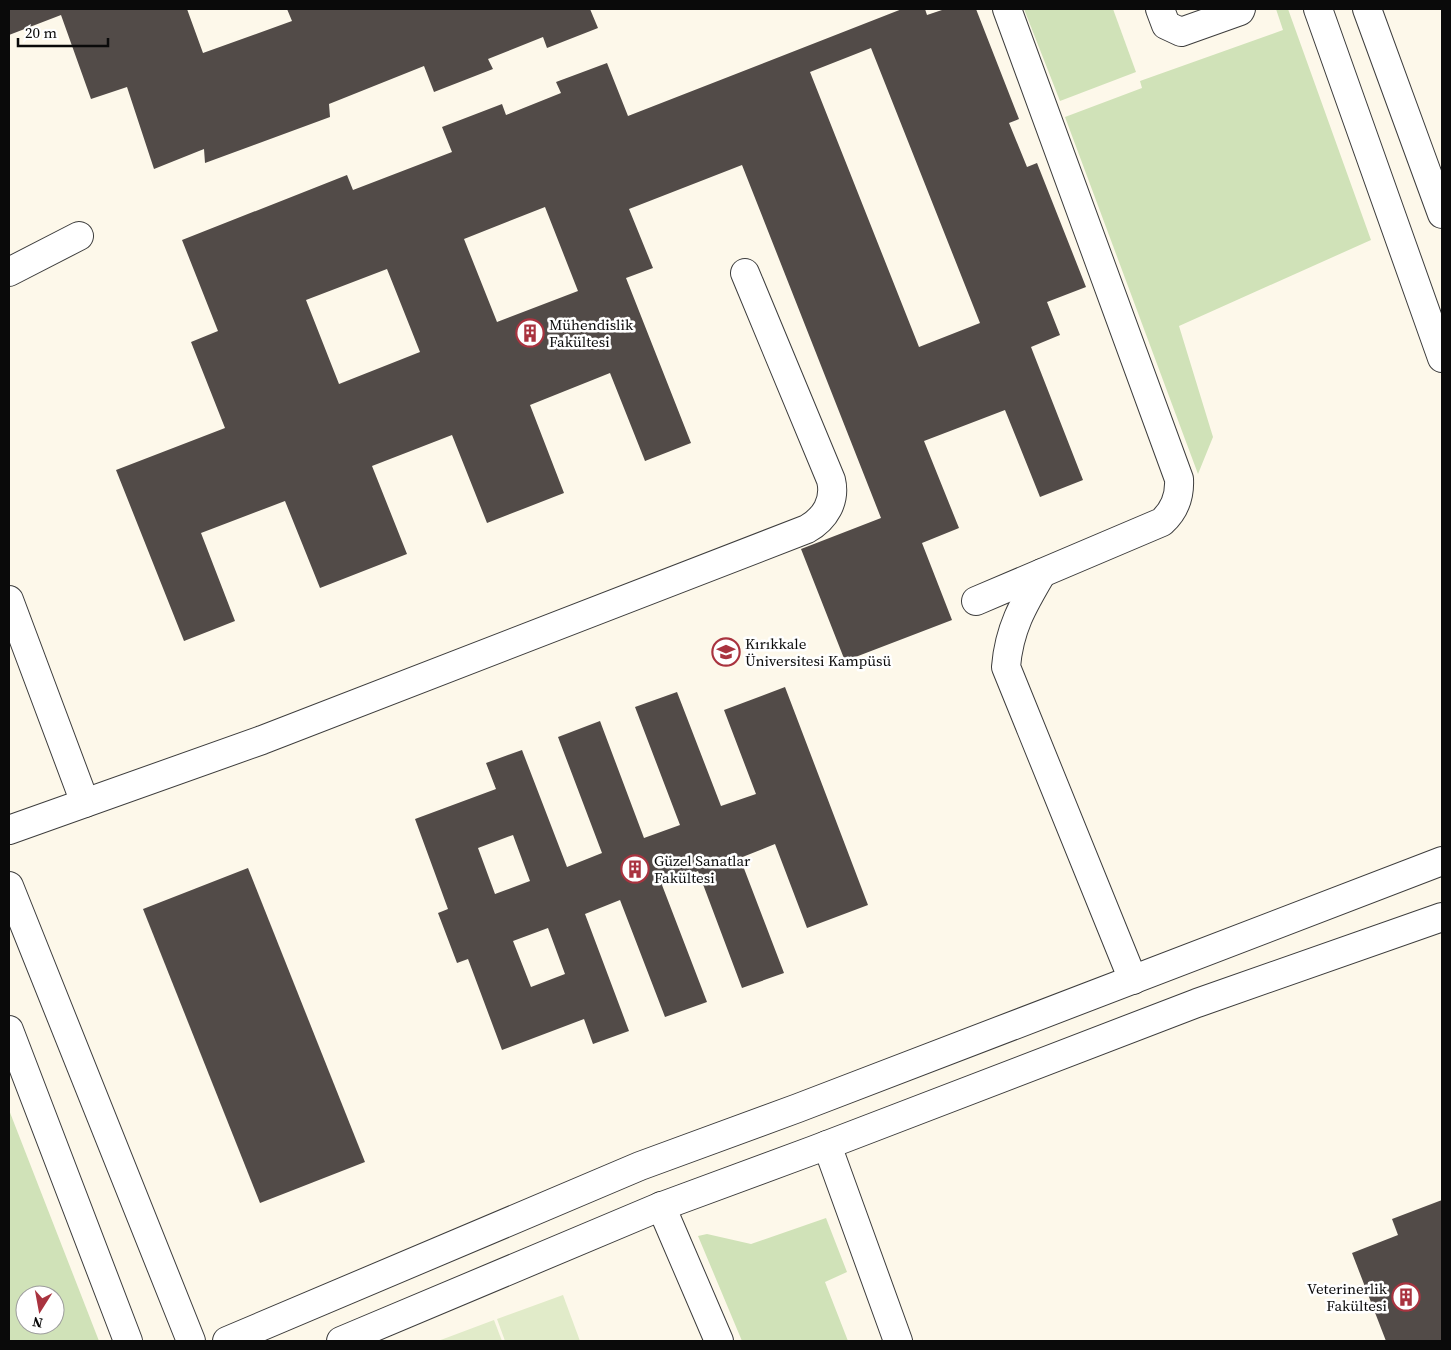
<svg xmlns="http://www.w3.org/2000/svg" width="1451" height="1350" font-family="'Source Serif 4',serif">
<rect width="100%" height="100%" fill="#fdf8ea"/>
<g fill="#d0e2b8" fill-rule="evenodd">
<path d="M1024,9H1113L1136,72L1060,101Z"/>
<path d="M1276,9H1288L1371,240L1179,326L1213,437L1198,474L1065,117L1142,88L1140,81L1283,30Z"/>
<path d="M9,1110L99,1341H9ZM25,1295H55V1325H25Z"/>
<path d="M826,1218L847,1272L825,1282L848,1341H742L698,1236L707,1234L751,1244Z"/>
</g>
<g fill="#e1ebc9">
<path d="M563,1295L580,1341H505L497,1319Z"/>
<path d="M494,1320L502,1341H438Z"/>
</g>
<g fill="#524b48" fill-rule="evenodd">
<path d="M9,9H187L203,53L292,21L287,9H590L598,28L547,48L543,37L488,59L493,69L434,92L424,66L329,104L330,117L205,163L204,149L154,169L127,87L91,99L61,15L9,35Z"/>
<path d="M902,9H925L927,15L945,9H976L1019,119L1009,123L1027,167L1037,163L1086,287L1047,302L1060,335L1031,347L1083,480L1040,497L1005,410L924,441L959,528L922,543L952,620L845,661L801,549L881,518L742,165L629,209L653,268L626,278L691,443L645,461L610,373L530,405L564,493L487,523L452,435L372,466L407,554L320,588L285,501L201,533L235,621L184,641L116,470L225,428L191,342L218,331L182,240L347,175L353,190L452,152L442,127L502,104L506,115L561,93L556,82L607,63L628,116ZM871,48L980,323L919,347L810,72ZM545,207L578,291L497,322L464,239ZM387,269L420,352L339,384L306,300Z"/>
<path d="M785,687L868,905L807,928L775,844L740,858L784,973L742,988L698,871L662,885L707,1002L665,1017L620,900L585,914L629,1031L593,1044L584,1019L502,1050L468,959L457,963L438,913L448,909L415,819L496,789L486,763L522,750L567,867L602,853L558,737L600,721L644,838L680,825L635,707L677,692L721,806L756,794L724,710ZM513,835L530,881L495,894L478,848ZM548,928L565,974L531,987L513,941Z"/>
<path d="M248,868L365,1162L260,1203L143,909Z"/>
<path d="M1442,1200V1341H1386L1352,1253L1398,1235L1392,1219Z"/>
</g>
<g fill="none" stroke-linecap="round" stroke-linejoin="round">
<g stroke="#3d3d3d" stroke-width="30">
<g id="minor">
<path d="M1160,9L1166,25L1181,32L1240,11L1241,9"/>
<path d="M1318,9L1442,358"/>
<path d="M1367,9L1442,214"/>
<path d="M9,272L79,236"/>
<path d="M1042,573C1023,605 1009,629 1006,667L1133,980"/>
<path d="M9,600L85,803"/>
<path d="M976,601L1162,522C1174,511 1180,496 1179,479L1007,9"/>
<path d="M9,830L262,740L807,529C825,519 836,501 831,480L745,273"/>
<path d="M9,886L191,1341"/>
<path d="M9,1030L128,1341"/>
<path d="M827,1145L898,1341"/>
<path d="M661,1206L719,1341"/>
<path d="M227,1341L640,1166L798,1108L1442,861"/>
<path d="M341,1341L657,1208L814,1150L1197,1003L1442,917"/>
</g>
</g>
<use href="#minor" stroke="#fff" stroke-width="28"/>
</g>
<defs>
<g id="building-ring" transform="scale(1.4375)"><circle r="9.5" fill="#fff" stroke="#a9333f" stroke-width="1.5"/><path d="M-4-6H4V6H1V3H-1V6H-4ZM-2.5-4.3h1.7v1.8h-1.7ZM.8-4.3h1.7v1.8H.8ZM-2.5-1h1.7V.8h-1.7ZM.8-1h1.7V.8H.8Z" fill="#a9333f"/></g>
<g id="university-ring" transform="scale(1.4375)"><circle r="9.5" fill="#fff" stroke="#a9333f" stroke-width="1.5"/><path d="M0-5L7-2L0 1L-7-2ZM-4 1L0 2.5L4 1V4Q0 6-4 4Z" fill="#a9333f"/></g>
</defs>
<g fill-rule="evenodd">
<use href="#building-ring" x="530" y="333"/>
<use href="#university-ring" x="726" y="652"/>
<use href="#building-ring" x="635" y="869"/>
<use href="#building-ring" x="1406" y="1297"/>
</g>
<g text-anchor="middle" dominant-baseline="central" stroke-width="5" stroke-linejoin="round" paint-order="stroke">
<g font-size="15" fill="#0a0a0a" stroke="#fff" text-anchor="start">
<text x="549" y="324">Mühendislik<tspan x="549" dy="17">Fakültesi</tspan></text>
<text x="745" y="643">Kırıkkale<tspan x="745" dy="17">Üniversitesi Kampüsü</tspan></text>
<text x="654" y="860">Güzel Sanatlar<tspan x="654" dy="17">Fakültesi</tspan></text>
<text x="1387" y="1288" text-anchor="end">Veterinerlik<tspan x="1387" dy="17">Fakültesi</tspan></text>
</g>
</g>
<rect width="1451" height="1350" fill="none" stroke="#0a0a0a" stroke-width="20"/>
<g transform="translate(40 1310) rotate(191)"><circle r="24" fill="#ffffff" stroke="#9d9d9d"/>
<path d="M0-4L9 19L0 12L-9 19Z" fill="#a9333f"/>
<text y="-8" font-size="14" font-weight="bold" text-anchor="middle" fill="#0a0a0a">N</text>
</g>
<path d="M18 38v8h90v-8" fill="none" stroke="#0a0a0a" stroke-width="2.5"/>
<text x="25" y="38" font-size="15" fill="#0a0a0a" stroke="#ffffff" stroke-width="4" paint-order="stroke">20 m</text>
</svg>
